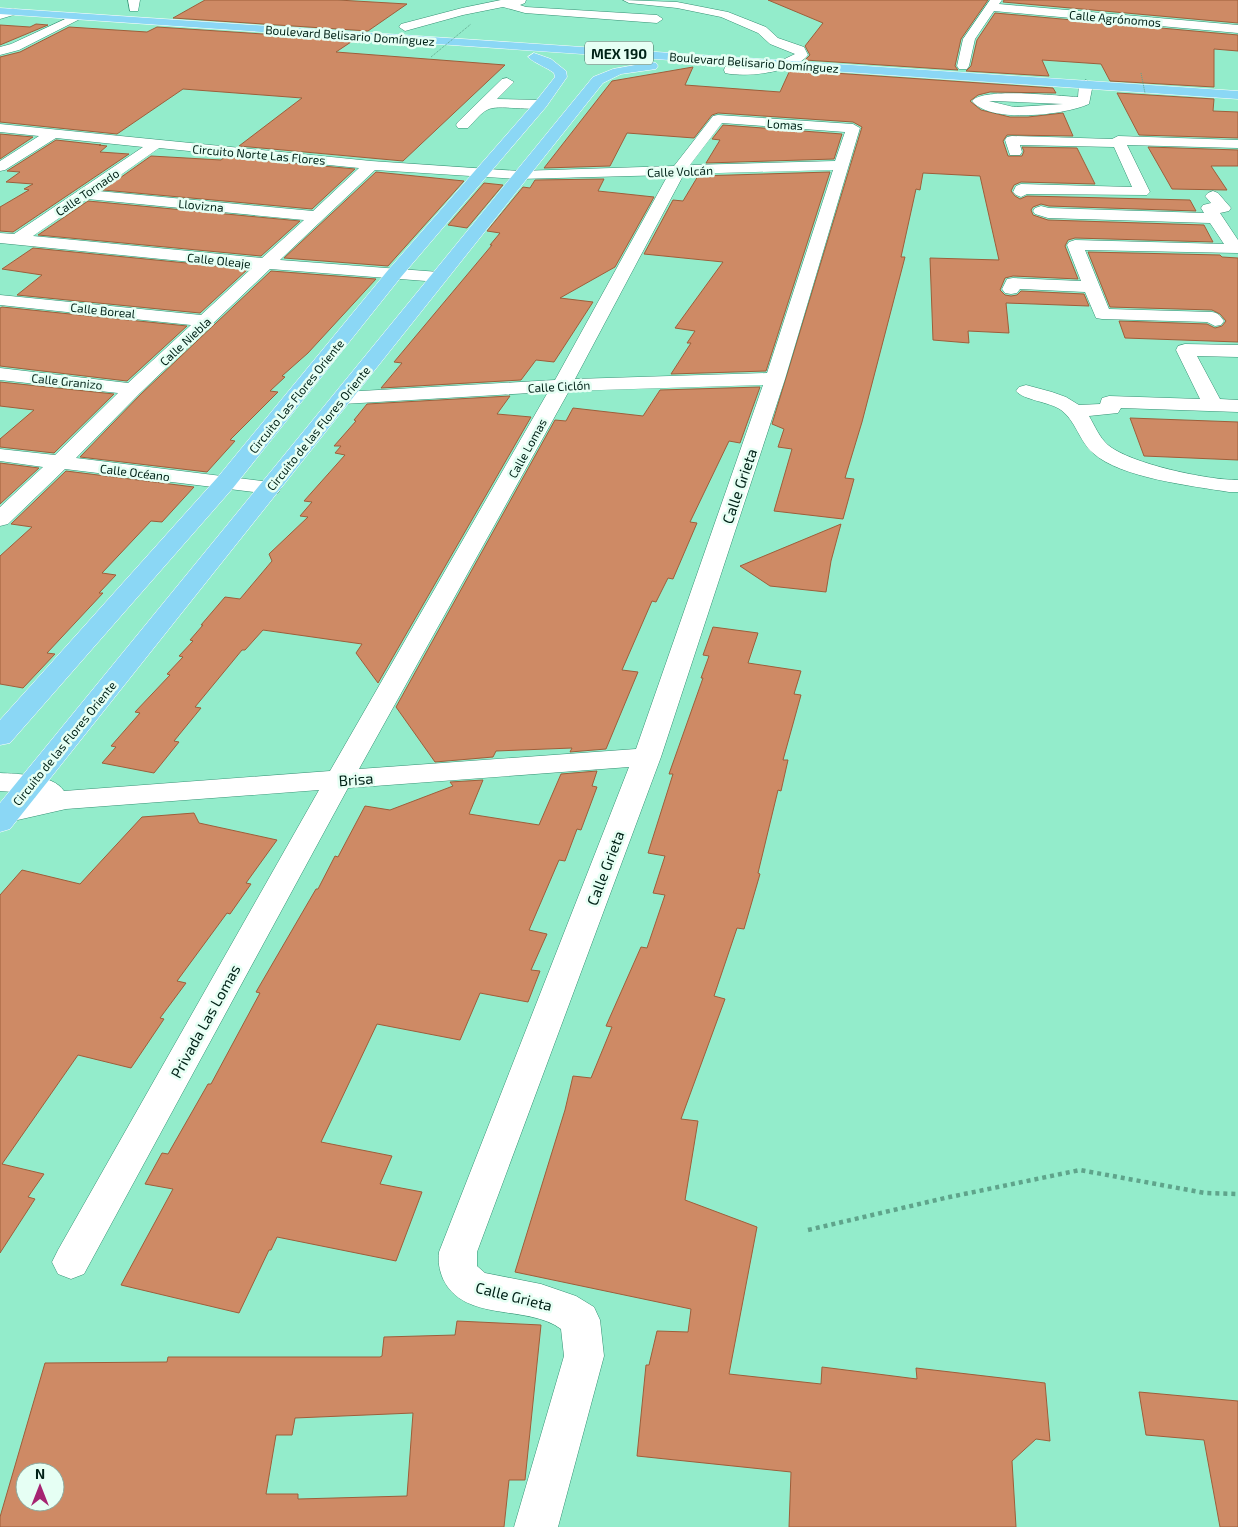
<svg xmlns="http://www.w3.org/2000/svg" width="1238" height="1527" font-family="'Exo 2',sans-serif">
<rect width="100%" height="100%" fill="#93eccb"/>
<g fill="#ce8a65" stroke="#9e5e3a" fill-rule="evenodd">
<path d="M205,0H338L407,4L368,31L173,18Z"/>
<path d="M768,0H988L961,39L955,66L958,70L805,60L810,55L805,46L823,23Z"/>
<path d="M1004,0H1238V23L1003,2Z"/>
<path d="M995,13L1238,35V51L1214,49V87L1110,81L1101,64L1042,60L1049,76L966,71L971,66L977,40Z"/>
<path d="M36,24L48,25L0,45V25L30,27Z"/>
<path d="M69,27L147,32L157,27L354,40L336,52L505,65L403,161L239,146L302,98L183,89L117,134L0,122V57L20,52Z"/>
<path d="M693,67L685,85L780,92L790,70L1053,88L1056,93L990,92L978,95L970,101L981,110L1010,117H1028L1063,113L1073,136L1007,135L1003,141L1008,156H1022L1024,151L1022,147L1077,148L1095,184L1021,182L1014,185L1011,191L1015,196L1020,199L1027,196L1190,200L1196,211L1049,206L1041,204L1033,207L1031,210L1033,215L1048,220L1204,225L1213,242L1075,238L1068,240L1065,246L1078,279L1013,276L1005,278L1000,290L1005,295L1011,296L1017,295L1021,291L1084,294L1089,306L1006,303L1009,333L968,331L969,343L933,340L930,258L999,260L980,176L923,173L920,190L916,189L901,257H905L862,422L845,478L854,479L843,519L774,511L792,449L778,447L784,429L772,424L862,127L853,122L718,113L712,115L694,138L627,133L610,166L544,168L612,81Z"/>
<path d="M1117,93L1214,99L1213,111L1238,112V138L1139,135Z"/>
<path d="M723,125L842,134L834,159L706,163L720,140L712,139Z"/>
<path d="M0,134L33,137L0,159Z"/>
<path d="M56,140L101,145H99L107,146L100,152L129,154L13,232L0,231V207L29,190L24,189L33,184L6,182L20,172L7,171Z"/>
<path d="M1148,147L1238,150V166H1211L1227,190L1172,189Z"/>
<path d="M151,156L221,160L225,157L355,169L312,209L103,190Z"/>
<path d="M376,172L464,181L388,266L284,258Z"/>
<path d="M830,172L766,371L671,374L691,343H687L695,331L675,328L723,262L644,254L673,200L683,201L698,176Z"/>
<path d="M604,179L598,191L654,197L615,267L560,298L593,302L554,362L536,360L521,380L381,388L402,363L394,362L492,245H490L500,233L487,231L523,187L530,188L535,180Z"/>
<path d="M484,183L503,185L467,228L448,225Z"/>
<path d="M88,201L300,221L261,256L38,235Z"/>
<path d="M33,248L248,269L200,313L17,295L42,275L2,269Z"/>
<path d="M1088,252L1220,255L1222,257L1238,258V342L1125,338L1119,321L1207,324L1215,328L1222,326L1226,321L1220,314L1212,310L1110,307Z"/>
<path d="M271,271L376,279L308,353L282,376L285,377L270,391L278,392L230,440L235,441L207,472L80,457L141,394Z"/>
<path d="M2,307L187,326L127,381L0,366V308Z"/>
<path d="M0,382L114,394L54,453L0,447V439L34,410L0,406Z"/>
<path d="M760,387L740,443L729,441L690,522L697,523L673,579L668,578L656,602L652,601L622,670L638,672L606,749L570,752L572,748L496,751L493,757L435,762L396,707L555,420L566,421L573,408L643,416L660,390Z"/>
<path d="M510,396L497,414L531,417L378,683L356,653L362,644L263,630L245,650H242L195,707L201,708L174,741L179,742L154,773L102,763L116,747L111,746L140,713L135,712L170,675L167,674L183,657L179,656L193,641L190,640L203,625H201L225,597L240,599L272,561L269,554L308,517L300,516L312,502L304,501L345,455L335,453L341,446H334L356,421L354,420L367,404Z"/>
<path d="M1130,418L1238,422V460L1144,456Z"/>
<path d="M0,463L39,468L0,504Z"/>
<path d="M66,471L194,487L162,522L151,521L102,573L116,575L99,593H103L47,653L55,654L23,688L0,684V556L32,527L11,524Z"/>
<path d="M841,524L831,561L826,592L770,586L740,566Z"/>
<path d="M713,627L758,633L748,663L801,671L794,694L801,695L783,760H788L781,791L778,790L758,873L760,874L744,929L737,928L714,996L725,999L681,1119L698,1121L685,1200L757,1227L729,1374L821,1384L822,1367L917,1379L916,1368L1045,1383L1050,1441L1036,1439L1012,1461L1016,1527H789L791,1472L637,1456L646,1365H649L657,1331L688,1332L691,1309L515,1272L565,1110L573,1076L591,1078L612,1027L606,1026L641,947L647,948L665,895L653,893L665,856L648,853L673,774H669L703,678H701L709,656L703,655Z"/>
<path d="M597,771L592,786L597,787L581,830L577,829L565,861L559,860L529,930L547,934L531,970L540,971L528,1002L480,993L460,1040L377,1024L321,1142L392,1156L380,1184L422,1192L396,1261L277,1237L271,1250H269L239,1313L121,1285L173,1189L145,1184L162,1153L168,1154L208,1084H211L260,993L256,992L316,889H318L335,856L338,857L365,806L390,810L453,786L450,782L483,780L469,814L539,825L561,774Z"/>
<path d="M194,813L199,823L277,840L246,883L251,884L230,914L227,913L177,981L186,983L160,1018L164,1019L131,1068L78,1055L2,1164L44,1174L28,1197L35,1199L0,1253V895L22,870L80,884L142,817Z"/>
<path d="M457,1321L541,1325L525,1480H509L504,1527H0V1517L45,1363L167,1362L168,1357H380L382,1356L384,1337L455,1335ZM413,1413L407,1496L298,1499V1494H266L276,1435H292L295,1418ZM25,1472H55V1502H25Z"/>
<path d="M1139,1392L1238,1401V1527H1220L1204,1440L1146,1435Z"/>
</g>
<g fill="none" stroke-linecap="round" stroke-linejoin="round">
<g stroke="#359174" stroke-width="1">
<g id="minor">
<path d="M128,0H140L138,11H130Z"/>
<path d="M501,0H526L525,3L520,5L526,7L657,15L663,19L657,23L525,13L503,7L463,15L405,31L399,27L401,24L462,8Z"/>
<path d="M623,0L677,2L728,12L766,27L778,38L804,47L808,55C795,72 746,78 725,73L724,70L725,67L776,63L795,54L770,44L758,33L721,17L677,8L629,3Z"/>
<path d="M990,0H1002L999,4L1238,25V33L994,11L975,39L969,66L967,69H959L957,66L963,39Z"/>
<path d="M13,9L17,10L19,12L17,14L0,19V12Z"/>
<path d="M76,14L82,17L80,19L19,50L0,55V47L11,44Z"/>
<path d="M507,78L514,82L497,99L541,100L548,104C539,114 503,104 489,109C481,112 474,122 468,128H458L456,125L458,122L502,79Z"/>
<path d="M1086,80L1093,84L1089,104C1065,115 990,124 972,101C983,87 1058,96 1078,97L1079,84ZM989,101H994L1063,104L1014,107Z"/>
<path d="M718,115L853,124L860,128L785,379L661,757L477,1252V1266L485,1273L541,1284L576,1296L594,1307L600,1320L604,1356L558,1527H514L564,1356L561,1329C527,1304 464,1323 443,1279C439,1269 438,1262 439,1252L629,767L348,788L84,1274L71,1279L58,1274L52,1262L58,1250L319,790L66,809L0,824V804L36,797L26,793L0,791V773C18,774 53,774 64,791L330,771L548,392L343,404L336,402L333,398L336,394L343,392L555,380L668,175L519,179L375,170L280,260L439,272L445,273L448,277L445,281L439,282L270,269L140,393L76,458L270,482L278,483L281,488L278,493L270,494L65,469L8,524L0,526V507L43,467L0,461V449L55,455L118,393L0,380V368L128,383L191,325L0,305V295L201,315L252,268L0,243V233L14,234L143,147L56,138L5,170L0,171V161L39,136L0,132V124L371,161L519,171L674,166L713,116ZM722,123L845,132L835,161L690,165ZM159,148L359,168L313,211L98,191ZM833,170L767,373L575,379L684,174ZM87,199L304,220L262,258L33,236ZM763,385L636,749L359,769L569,391Z"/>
<path d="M1012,136L1112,139L1118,136L1238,140V148L1127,145L1150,192L1147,195L1027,194L1021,197L1016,195L1013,192L1016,186L1021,184L1132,187L1114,147L1020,145L1022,152L1020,155H1010L1005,140L1007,137Z"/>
<path d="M1213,191L1218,193L1231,208L1229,211L1220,213L1238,240V253L1085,250L1109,309L1212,312C1219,313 1220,316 1224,321L1221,325L1215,326L1207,322L1102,319L1096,318L1085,292L1020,289L1017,293L1011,294L1005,293L1002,289L1007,279L1013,278L1081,281L1067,245L1069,242L1075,240L1224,244L1210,223L1048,218L1035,214L1033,211L1035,208L1041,206L1049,208L1204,213L1201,208L1203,205L1211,203L1205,196L1208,193Z"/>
<path d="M1185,344L1238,345V357L1197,356L1220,399L1238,400V412L1121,408L1118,413L1089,416C1095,426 1099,437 1108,445C1131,464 1208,480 1238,480V492H1229C1193,486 1120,478 1093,453C1079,441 1076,421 1061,410C1050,402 1023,400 1016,391L1019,387L1026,385L1052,392L1066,397L1079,405L1100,404L1102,398L1109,396L1200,399L1176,350L1178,346Z"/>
</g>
</g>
<g stroke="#fff" stroke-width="1">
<g id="major">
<path d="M0,8L1238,91V99L0,14Z"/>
<path d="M534,53L551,59L566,71L567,77L546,107L401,277L233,488L10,743L0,745V720L217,478L389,269L536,101L555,77L554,73C546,67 534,63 528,57Z"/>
<path d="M652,62L656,63L658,66L656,69L621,74L603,83L10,829L0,832V803L593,77L613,69Z"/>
</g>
</g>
<path stroke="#5fa48b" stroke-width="4.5" stroke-dasharray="4 4" stroke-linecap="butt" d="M808,1230L945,1198L1080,1170L1205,1193L1238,1194"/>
<use href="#minor" fill="#fff" fill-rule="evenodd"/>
<use href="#major" fill="#8bd7f5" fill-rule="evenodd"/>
<g stroke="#5fa48b" stroke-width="1" stroke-dasharray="1 1" stroke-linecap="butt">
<path d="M431,57L471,24"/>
<path d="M1141,73L1145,93"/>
</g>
</g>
<g text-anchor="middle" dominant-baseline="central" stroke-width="5" stroke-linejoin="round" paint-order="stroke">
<g font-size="12" fill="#002217" stroke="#e6fff4">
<text transform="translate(1115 18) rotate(5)">Calle Agrónomos</text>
<text transform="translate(350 35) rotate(4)">Boulevard Belisario Domínguez</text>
<text transform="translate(754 62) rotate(4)">Boulevard Belisario Domínguez</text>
<text transform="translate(785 124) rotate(4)">Lomas</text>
<text transform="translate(259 154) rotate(5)">Circuito Norte Las Flores</text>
<text transform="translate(680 171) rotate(-2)">Calle Volcán</text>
<text transform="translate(87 192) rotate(-34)">Calle Tornado</text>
<text transform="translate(201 205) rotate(5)">Llovizna</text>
<text transform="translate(219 260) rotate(6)">Calle Oleaje</text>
<text transform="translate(103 310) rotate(6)">Calle Boreal</text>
<text transform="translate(185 341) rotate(-43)">Calle Niebla</text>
<text transform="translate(67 381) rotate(6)">Calle Granizo</text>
<text transform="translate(559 386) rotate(-3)">Calle Ciclón</text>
<text transform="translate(296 396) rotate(-51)">Circuito Las Flores Oriente</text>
<text transform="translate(318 428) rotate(-51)">Circuito de las Flores Oriente</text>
<text transform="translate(527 448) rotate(-61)">Calle Lomas</text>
<text transform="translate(135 472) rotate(7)">Calle Océano</text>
<text transform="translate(64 743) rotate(-51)">Circuito de las Flores Oriente</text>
</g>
<rect fill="#e6fff4" stroke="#456459" stroke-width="1" x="585" y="41.5" width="68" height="23" rx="4"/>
<g font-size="14" font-weight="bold" fill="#002217">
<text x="619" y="53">MEX 190</text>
</g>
<g font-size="15" fill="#002217" stroke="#e6fff4">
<text transform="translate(739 486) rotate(-71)">Calle Grieta</text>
<text transform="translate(356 779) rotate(-4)">Brisa</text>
<text transform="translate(605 868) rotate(-69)">Calle Grieta</text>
<text transform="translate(205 1021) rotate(-61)">Privada Las Lomas</text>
<text transform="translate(514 1296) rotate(14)">Calle Grieta</text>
</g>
</g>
<g transform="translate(40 1487)"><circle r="24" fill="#e6fff4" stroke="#8aa79c"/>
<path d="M0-4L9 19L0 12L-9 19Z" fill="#a52472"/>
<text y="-8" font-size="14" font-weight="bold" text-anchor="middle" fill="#002217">N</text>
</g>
</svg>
